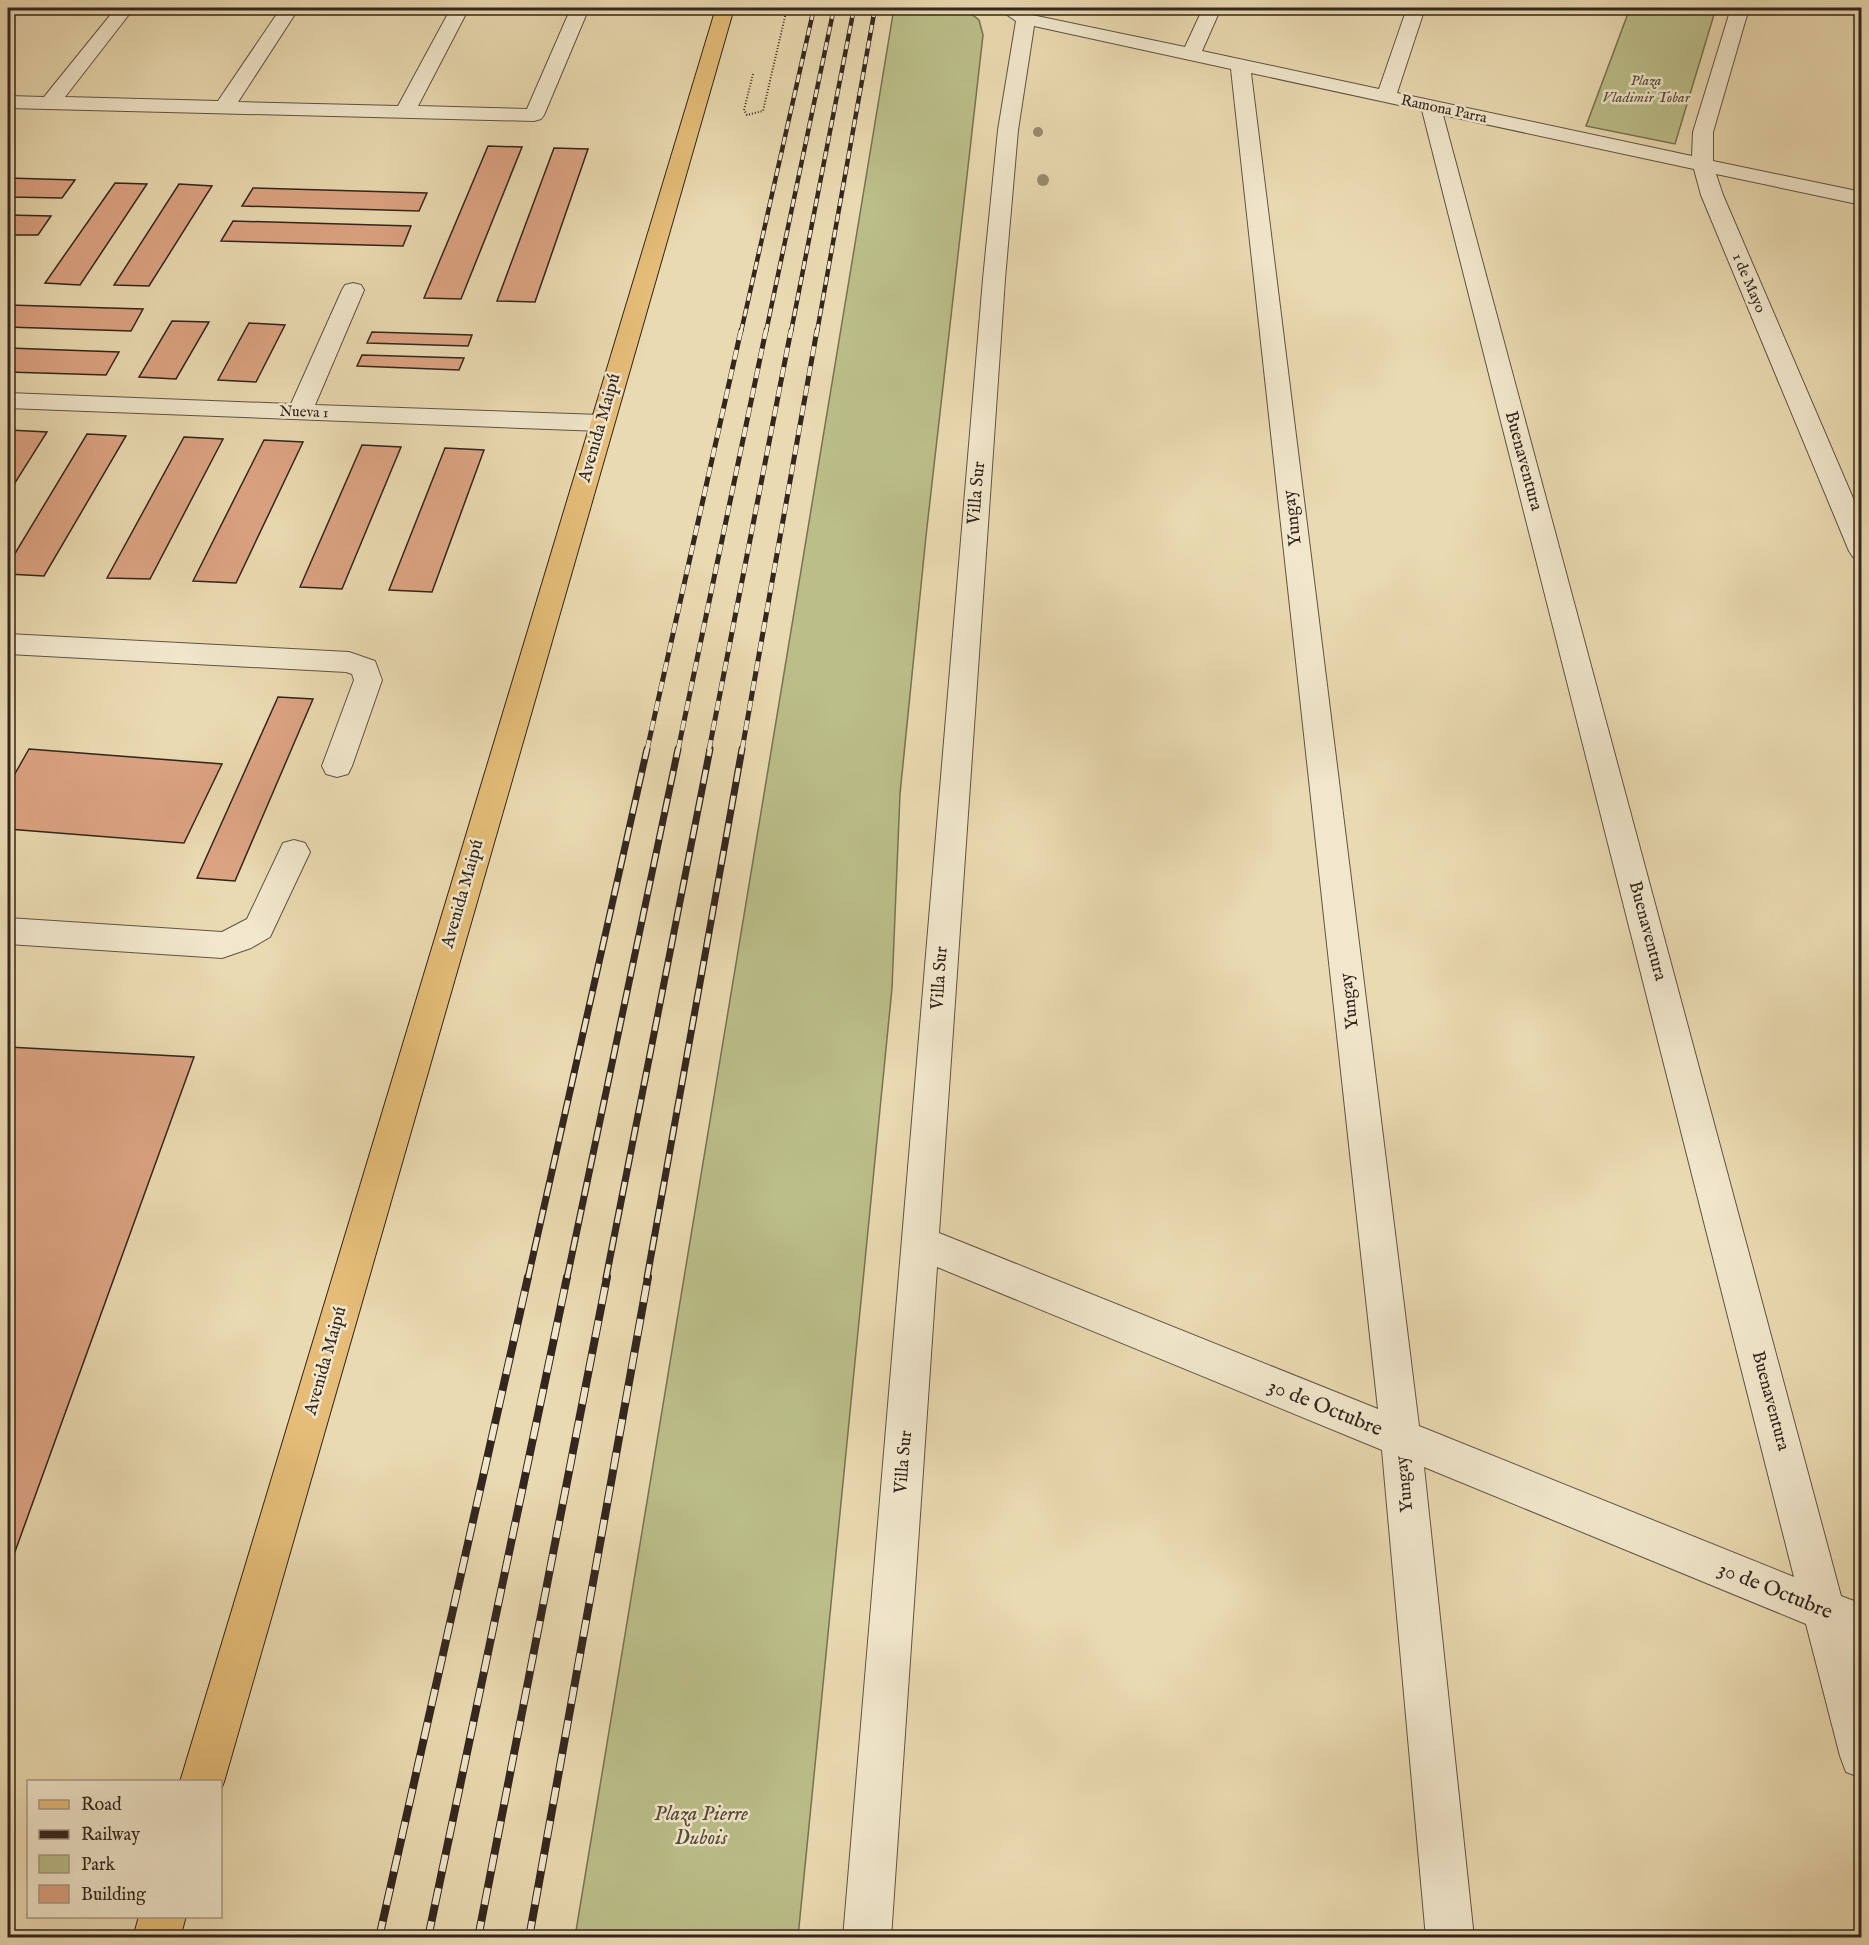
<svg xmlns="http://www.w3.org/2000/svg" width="1869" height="1945" font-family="'IM FELL English',serif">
<rect width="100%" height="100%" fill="#eadab1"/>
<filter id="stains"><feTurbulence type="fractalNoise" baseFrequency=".00333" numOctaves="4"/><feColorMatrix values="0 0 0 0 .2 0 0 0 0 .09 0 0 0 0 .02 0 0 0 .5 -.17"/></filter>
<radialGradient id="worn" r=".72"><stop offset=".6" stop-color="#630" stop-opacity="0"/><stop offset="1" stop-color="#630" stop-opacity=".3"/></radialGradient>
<g fill="#bbbe89" stroke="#777254" stroke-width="1.5">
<path d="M894,8L966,10L979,20L983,35L926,536L900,794L892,988L798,1937H575Z"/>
<path d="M1630,8H1716L1675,144L1586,126Z"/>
</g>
<g fill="#dca382" stroke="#33261f" stroke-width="1.5">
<path d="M488,146L522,147L461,299L424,298Z"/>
<path d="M554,148L588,149L535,302L497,301Z"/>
<path d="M8,178L75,180L62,198L8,197Z"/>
<path d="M115,183L147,184L80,285L45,283Z"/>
<path d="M179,184L212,186L149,286L114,285Z"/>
<path d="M253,188L427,193L419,211L242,206Z"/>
<path d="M8,215L51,216L38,235H8Z"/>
<path d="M233,221L411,226L403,246L221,241Z"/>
<path d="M8,305L143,309L131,331L8,327Z"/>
<path d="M172,321L209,322L176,379L139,377Z"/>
<path d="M249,323L285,325L256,382L218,380Z"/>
<path d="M372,332L472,335L468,346L367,343Z"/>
<path d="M8,348L119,352L106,375L8,372Z"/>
<path d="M362,355L464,358L459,370L357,366Z"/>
<path d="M9,430L47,432L8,494V432Z"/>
<path d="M87,434L126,436L44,576L8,574V565Z"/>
<path d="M184,437L223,439L150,579L107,578Z"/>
<path d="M264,440L303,442L236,583L193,581Z"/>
<path d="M362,445L401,447L342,589L300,587Z"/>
<path d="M445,448L484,450L432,592L389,590Z"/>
<path d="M278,697L313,699L235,881L197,878Z"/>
<path d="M29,749L222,764L184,843L8,829V786Z"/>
<path d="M8,1047L194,1057L8,1571Z"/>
</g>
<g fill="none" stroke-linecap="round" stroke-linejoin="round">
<g stroke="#615344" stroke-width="2">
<g id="minor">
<path d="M116,8H134L65,97L218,101L281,8H299L238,102L398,106L451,8H469L418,106L527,109L571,8H589L544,115L541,119L534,121L8,108V96L44,97Z"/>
<path d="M997,8H1019L1032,15L1185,47L1203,8H1221L1202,51L1379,89L1407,8H1425L1397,93L1692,156L1693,132L1731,8H1749L1713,132V161L1862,192V205L1716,174L1723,195L1862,519V560L1853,557L1849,551L1701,195L1694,169L1443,115L1841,1596L1862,1604V1647L1854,1644L1862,1671V1778L1846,1772L1840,1756L1806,1624L1424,1467L1474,1938H1426L1382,1450L937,1267L891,1938H843L983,279L998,130L1016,21ZM1034,26L1231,69L1378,1409L939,1233L1005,279L1018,130ZM1251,73L1422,110L1794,1577L1419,1426Z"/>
<path d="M353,283L361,285L364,290L315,405L601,415L610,418L613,423L610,428L601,431L8,408V393L291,404L342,290L345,285Z"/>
<path d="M8,634L349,652L375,661L382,680L352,766L348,774L337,777L326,774L322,766L354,680L352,674L346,672L8,654Z"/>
<path d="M294,840L305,843L310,852L270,937L251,948L222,958L8,944V918L222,932L247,919L283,843Z"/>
</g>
</g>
<g stroke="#33261f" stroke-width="2">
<g id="major">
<path d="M716,8H734L224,1782L220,1792V1782H180Z"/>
<path d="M139,1916H186L180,1938H133Z"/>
</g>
</g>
<path stroke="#33261f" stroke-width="2" stroke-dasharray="1 2" stroke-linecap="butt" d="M753,74L744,110L747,115L763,111L787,8"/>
<use href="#minor" fill="#f1e7cc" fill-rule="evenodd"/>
<use href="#major" fill="#e5bd78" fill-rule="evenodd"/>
<g stroke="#33261f" stroke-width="4.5">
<g id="rail-far3">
<path d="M741,332L814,8"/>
<path d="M766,332L834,8"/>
<path d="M791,332L854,8"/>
<path d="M817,332L875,8"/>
</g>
</g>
<g stroke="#33261f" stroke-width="5">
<g id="rail-far2">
<path d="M647,750L741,330"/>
<path d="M678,750L766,330"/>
<path d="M709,750L791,330"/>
<path d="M742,750L817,330"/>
</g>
</g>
<g stroke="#33261f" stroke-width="7">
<g id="rail-far1">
<path d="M528,1278L647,749"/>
<path d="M567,1278L678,749"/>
<path d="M606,1278L710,749"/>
<path d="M647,1278L742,749"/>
</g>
</g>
<g stroke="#33261f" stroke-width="8">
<g id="rail">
<path d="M379,1938L528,1277"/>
<path d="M428,1938L567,1277"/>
<path d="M478,1938L607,1277"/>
<path d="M529,1938L648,1277"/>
</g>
</g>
<use href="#rail-far3" stroke="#f1e7cc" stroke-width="3" stroke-dasharray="8" stroke-linecap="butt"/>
<use href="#rail-far2" stroke="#f1e7cc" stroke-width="4" stroke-dasharray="10" stroke-linecap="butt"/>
<use href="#rail-far1" stroke="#f1e7cc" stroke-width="4.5" stroke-dasharray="14" stroke-linecap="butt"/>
<use href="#rail" stroke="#f1e7cc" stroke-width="6" stroke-dasharray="17" stroke-linecap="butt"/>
</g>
<g fill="#988c70">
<circle cx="1038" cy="132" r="5"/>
<circle cx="1043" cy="180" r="6"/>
</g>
<g text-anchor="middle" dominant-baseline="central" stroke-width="5" stroke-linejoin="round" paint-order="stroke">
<g font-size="15" font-style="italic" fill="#554c3a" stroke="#f1e7cc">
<text x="1646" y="80">Plaza<tspan x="1646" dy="17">Vladimir Tobar</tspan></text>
</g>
<g font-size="15" fill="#33261f" stroke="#f1e7cc">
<text transform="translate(1444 109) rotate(12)">Ramona Parra</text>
<text transform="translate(1749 283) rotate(67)">1 de Mayo</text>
<text transform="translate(304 412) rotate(2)">Nueva 1</text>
</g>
<g font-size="18" fill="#33261f" stroke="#f1e7cc">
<text transform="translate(600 428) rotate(-74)">Avenida Maipú</text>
<text transform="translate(1523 461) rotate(75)">Buenaventura</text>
<text transform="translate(977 493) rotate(-85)">Villa Sur</text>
<text transform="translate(1293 518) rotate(-97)">Yungay</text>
<text transform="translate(463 894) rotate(-74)">Avenida Maipú</text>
<text transform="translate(1647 931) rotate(75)">Buenaventura</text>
<text transform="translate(940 978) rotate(-86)">Villa Sur</text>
<text transform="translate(1350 1001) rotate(-97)">Yungay</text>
<text transform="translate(326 1361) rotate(-74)">Avenida Maipú</text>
<text transform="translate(1770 1401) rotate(75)">Buenaventura</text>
<text transform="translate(904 1462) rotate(-85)">Villa Sur</text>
<text transform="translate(1405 1484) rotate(-96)">Yungay</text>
</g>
<g font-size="21" fill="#33261f" stroke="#f1e7cc">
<text transform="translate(1325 1408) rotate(22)">30 de Octubre</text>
<text transform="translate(1775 1591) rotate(22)">30 de Octubre</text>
</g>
<g font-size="21" font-style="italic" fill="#554c3a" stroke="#f1e7cc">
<text x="701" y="1814">Plaza Pierre<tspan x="701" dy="24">Dubois</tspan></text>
</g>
</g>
<rect width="1869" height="1945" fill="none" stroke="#eadab1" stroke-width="30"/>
<rect x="9" y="9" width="1851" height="1927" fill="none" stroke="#33261f" stroke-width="3"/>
<rect x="15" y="15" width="1839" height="1915" fill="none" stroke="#33261f" stroke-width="1.5"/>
<rect x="27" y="1780" width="195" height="138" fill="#f1e7cc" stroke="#a59a87" stroke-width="1.5"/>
<rect x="39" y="1800" width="30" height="9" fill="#e5bd78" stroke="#a59a87" stroke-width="1.5"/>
<text x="81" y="1810" font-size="18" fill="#33261f">Road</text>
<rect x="39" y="1830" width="30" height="9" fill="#33261f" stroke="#a59a87" stroke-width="1.5"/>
<text x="81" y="1840" font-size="18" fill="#33261f">Railway</text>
<rect x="39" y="1855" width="30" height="18" fill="#bbbe89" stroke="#a59a87" stroke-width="1.5"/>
<text x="81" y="1870" font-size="18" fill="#33261f">Park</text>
<rect x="39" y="1885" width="30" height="18" fill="#dca382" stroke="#a59a87" stroke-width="1.5"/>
<text x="81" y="1900" font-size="18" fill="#33261f">Building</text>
<rect width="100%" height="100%" filter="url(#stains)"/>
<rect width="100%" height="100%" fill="url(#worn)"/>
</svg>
